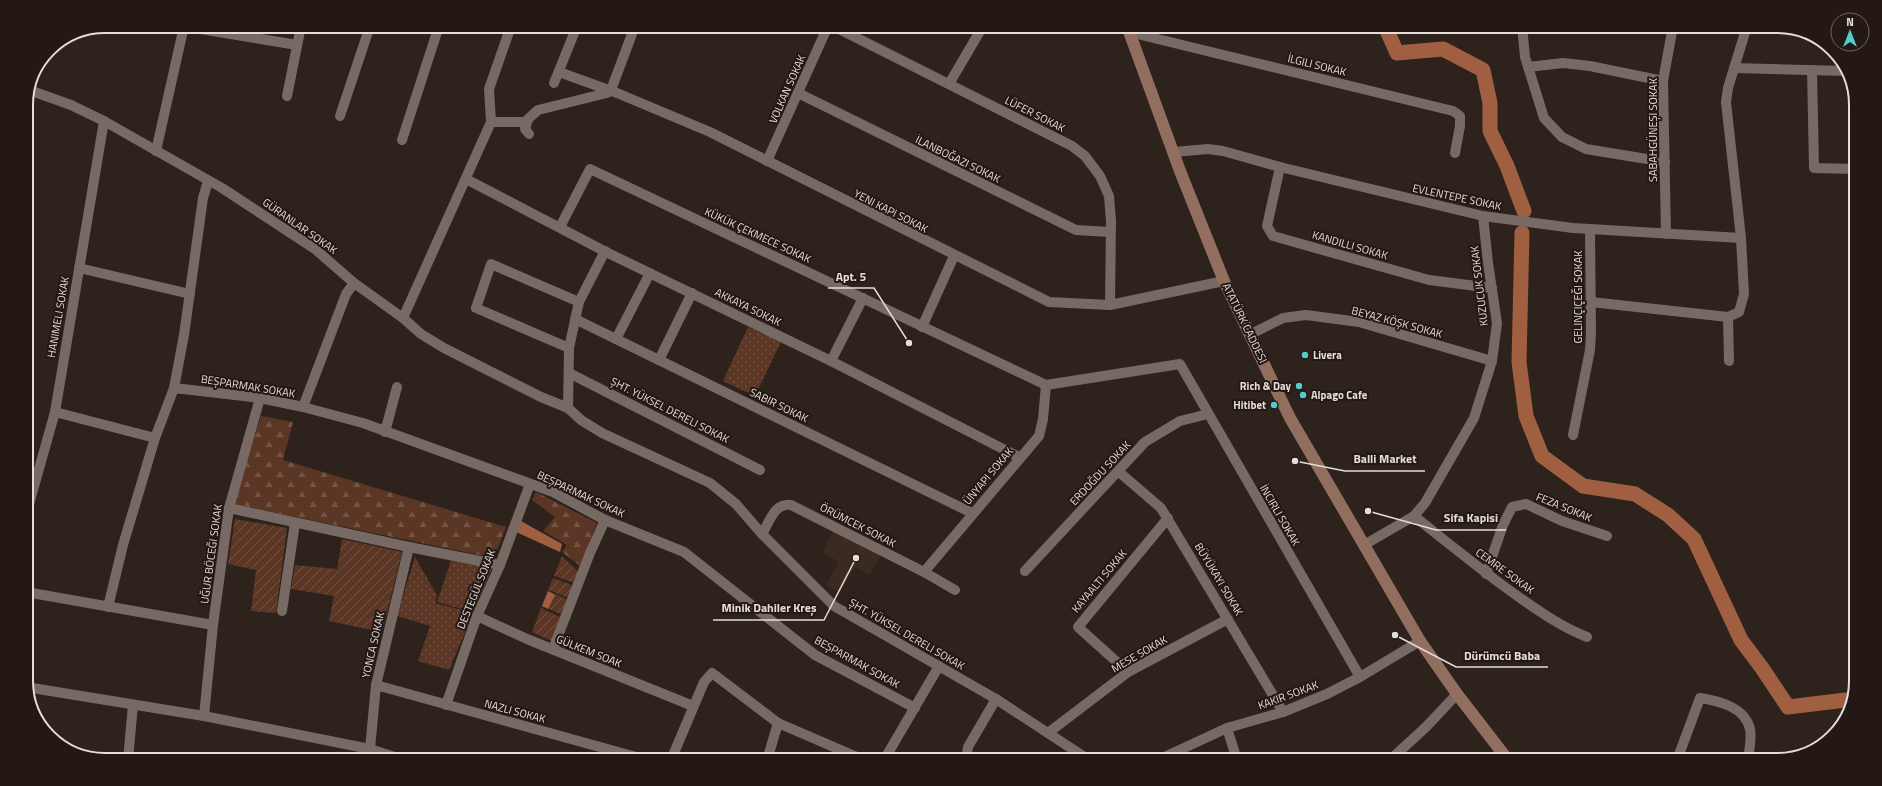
<svg xmlns="http://www.w3.org/2000/svg" width="1882" height="786" font-family="'Titillium Web',sans-serif">
<defs>
<pattern id="forest-firs" width="22" height="20" patternUnits="userSpaceOnUse"><rect width="22" height="20" fill="#5c3625"/><path d="M5 1l3.5 6h-7zM16 11l3.5 6h-7z" fill="#735344"/></pattern>
<pattern id="park-dots" width="8" height="8" patternUnits="userSpaceOnUse"><rect width="8" height="8" fill="#5c3625"/><path d="M2 2h.1M6 6h.1" fill="none" stroke="#735344" stroke-width="1.8" stroke-linecap="round"/></pattern>
<pattern id="garden-furrows" width="10" height="10" patternUnits="userSpaceOnUse"><rect width="10" height="10" fill="#5c3625"/><path d="M-1 1l2-2M0 10L10 0M9 11l2-2" fill="none" stroke="#735344"/></pattern>
</defs>
<rect width="100%" height="100%" fill="#2d221c"/>
<path fill="#3b2a22" d="M835,528L882,554L870,575L855,567L840,593L826,585L839,562L822,552Z"/>
<g fill="url(#forest-firs)">
<path d="M261,416L293,422L283,460L506,527L494,558L234,504Z"/>
<path d="M536,492L597,523L580,566L562,552L567,545L543,531L555,517L532,500Z"/>
</g>
<g fill="url(#park-dots)">
<path d="M748,327L781,342L755,396L723,381Z"/>
<path d="M415,557L437,595L435,603L473,613L449,670L418,661L430,626L397,616Z"/>
<path d="M451,561L492,568L473,612L437,602Z"/>
</g>
<g fill="url(#garden-furrows)">
<path d="M235,519L287,528L276,613L251,611L256,570L228,564Z"/>
<path d="M342,539L402,552L382,632L329,621L334,596L291,589L295,565L337,569Z"/>
<path d="M562,556L582,575L578,584L554,576Z"/>
<path d="M553,578L577,587L572,599L548,590Z"/>
<path d="M548,591L571,601L565,616L542,606Z"/>
<path d="M541,608L564,619L554,642L532,632Z"/>
</g>
<g fill="#a05f41">
<path d="M521,521L562,544L560,552L516,532Z"/>
<path d="M548,591L555,595L548,609L542,606Z"/>
</g>
<g fill="none" stroke-linecap="round" stroke-linejoin="round">
<g stroke="#a05f41" stroke-width="15">
<path d="M1385,26L1397,53L1443,49L1483,70L1490,103V131L1507,166L1524,211"/>
<path d="M1522,233L1519,362L1526,416L1542,456L1583,486L1635,494L1668,515L1694,539L1741,640L1762,668L1788,707L1846,700"/>
</g>
<g stroke="#776963" stroke-width="10">
<path d="M182,26L297,45"/>
<path d="M833,26L1072,146L1085,156L1100,176L1109,196L1111,221L1110,305"/>
<path d="M1522,26L1525,57L1544,118L1562,137L1586,149L1665,162"/>
<path d="M1129,32L1453,111L1460,116V126L1455,153"/>
<path d="M1528,67L1563,63L1590,66L1663,81"/>
<path d="M1734,68L1846,71"/>
<path d="M1812,70L1814,168L1856,169"/>
<path d="M559,72L617,93L710,132L1049,302L1110,305L1224,281"/>
<path d="M554,83L577,26"/>
<path d="M949,84L983,26"/>
<path d="M29,90L71,105L104,121L222,188L315,249L354,283L403,318L421,334L444,348L541,397L568,408L581,420L602,433L710,483L736,504L762,534L834,606L996,699L1089,760"/>
<path d="M798,93L1076,230L1110,232"/>
<path d="M287,96L301,26"/>
<path d="M26,112L31,90"/>
<path d="M340,116L370,26"/>
<path d="M491,122H527"/>
<path d="M529,134L525,129L528,119L538,110L607,93L611,90L635,26"/>
<path d="M402,140L439,26"/>
<path d="M156,151L184,26"/>
<path d="M1174,152L1208,149L1223,151L1280,167L1483,216L1573,228L1741,238"/>
<path d="M767,161L828,26"/>
<path d="M1280,167L1267,226L1273,236L1429,280L1492,288"/>
<path d="M466,179L608,253L831,361L1019,457"/>
<path d="M560,227L590,169L1046,385"/>
<path d="M1666,234L1663,81L1673,26"/>
<path d="M79,268L190,294"/>
<path d="M1591,302L1728,317L1739,312L1744,294L1741,238L1726,102L1728,88L1747,26"/>
<path d="M1728,317L1729,361"/>
<path d="M403,318L491,122L489,89L511,26"/>
<path d="M575,319L972,513"/>
<path d="M922,327L954,256"/>
<path d="M1251,334L1283,318L1306,315L1359,322L1492,361"/>
<path d="M616,339L650,273"/>
<path d="M569,348L476,308L491,264L579,302"/>
<path d="M659,360L692,293"/>
<path d="M831,361L863,298"/>
<path d="M569,373L760,470"/>
<path d="M1046,385L1180,364L1360,677"/>
<path d="M174,388L260,398L303,407L363,423L553,492L605,520L684,552L815,655L915,708"/>
<path d="M303,407L346,294L354,283"/>
<path d="M568,408L569,348L579,302L605,251"/>
<path d="M55,412L155,438"/>
<path d="M385,432L397,387"/>
<path d="M1573,435L1590,350L1591,333L1590,229"/>
<path d="M1119,472L1161,508L1283,712"/>
<path d="M229,508L409,547L500,565"/>
<path d="M26,515L55,412L104,121"/>
<path d="M1414,516C1447,542 1481,570 1516,595C1539,611 1561,627 1587,637"/>
<path d="M762,534C770,521 774,503 791,505L924,572L955,590"/>
<path d="M1364,545L1414,516L1425,503L1474,418L1492,361L1497,323L1488,263L1483,216"/>
<path d="M1025,571L1145,442L1180,421L1208,414"/>
<path d="M924,572L1039,436L1043,419L1046,385"/>
<path d="M1486,574L1503,525L1512,507L1526,504L1562,521L1607,536"/>
<path d="M26,592L213,625"/>
<path d="M108,607L123,545L155,438L174,388L184,335L203,198L208,181"/>
<path d="M282,611L295,523"/>
<path d="M477,616L527,639L693,706"/>
<path d="M553,649L590,553L605,520"/>
<path d="M1128,672L1078,627L1168,518"/>
<path d="M376,685L647,760"/>
<path d="M26,687L204,716L370,749L404,760"/>
<path d="M446,705L477,616L500,565L530,484"/>
<path d="M1848,713L1856,680"/>
<path d="M204,716L213,625L229,508L260,398"/>
<path d="M1227,728L1237,760"/>
<path d="M1048,733L1128,672L1228,619"/>
<path d="M1820,747L1824,743"/>
<path d="M370,749L376,685L409,547"/>
<path d="M1679,756L1690,760"/>
<path d="M128,760L133,705"/>
<path d="M671,760L704,682L712,673L778,723L864,760"/>
<path d="M767,760L778,723"/>
<path d="M884,760L939,666"/>
<path d="M966,760L968,747L996,699"/>
<path d="M1158,760L1227,728L1283,712L1327,694L1360,677L1420,641"/>
<path d="M1390,760L1426,727L1457,694"/>
<path d="M1677,760L1700,698C1719,701 1745,707 1750,729C1752,738 1749,751 1748,760"/>
</g>
<path stroke="#926e5e" stroke-width="12" d="M1127,26L1180,171L1224,281L1290,418L1420,641L1457,694L1508,760"/>
</g>
<g fill="#52cdcd" stroke="#231813" stroke-width="1.5">
<circle cx="1305" cy="355" r="4"/>
<circle cx="1299" cy="386" r="4"/>
<circle cx="1303" cy="395" r="4"/>
<circle cx="1274" cy="405" r="4"/>
</g>
<g text-anchor="middle" dominant-baseline="central" stroke-width="4" stroke-linejoin="round" paint-order="stroke">
<g font-size="11" fill="#e5ddda" stroke="#231813">
<text transform="translate(1317 65) rotate(14)">İLGILI SOKAK</text>
<text transform="translate(787 89) rotate(-66)">VOLKAN SOKAK</text>
<text transform="translate(1035 114) rotate(27)">LÜFER SOKAK</text>
<text transform="translate(1653 130) rotate(-90)">SABAHGÜNEŞI SOKAK</text>
<text transform="translate(958 159) rotate(26)">İLANBOĞAZI SOKAK</text>
<text transform="translate(1457 197) rotate(12)">EVLENTEPE SOKAK</text>
<text transform="translate(891 211) rotate(27)">YENI KAPI SOKAK</text>
<text transform="translate(300 226) rotate(35)">GÜRANLAR SOKAK</text>
<text transform="translate(758 235) rotate(25)">KÜKÜK ÇEKMECE SOKAK</text>
<text transform="translate(1350 245) rotate(16)">KANDILLI SOKAK</text>
<text transform="translate(1479 286) rotate(-97)">KUZUCUK SOKAK</text>
<text transform="translate(1578 297) rotate(-90)">GELINÇIÇEĞI SOKAK</text>
<text transform="translate(748 307) rotate(26)">AKKAYA SOKAK</text>
<text transform="translate(58 317) rotate(-80)">HANIMELI SOKAK</text>
<text transform="translate(1397 322) rotate(15)">BEYAZ KÖŞK SOKAK</text>
<text transform="translate(1245 323) rotate(64)">ATATÜRK CADDESI</text>
<text transform="translate(248 386) rotate(9)">BEŞPARMAK SOKAK</text>
<text transform="translate(779 405) rotate(26)">SABIR SOKAK</text>
<text transform="translate(670 410) rotate(27)">ŞHT. YÜKSEL DERELI SOKAK</text>
<text transform="translate(1100 473) rotate(-47)">ERDOĞDU SOKAK</text>
<text transform="translate(988 476) rotate(-50)">ÜNYAPI SOKAK</text>
<text transform="translate(581 494) rotate(25)">BEŞPARMAK SOKAK</text>
<text transform="translate(1564 507) rotate(22)">FEZA SOKAK</text>
<text transform="translate(1280 515) rotate(60)">İNCIRLI SOKAK</text>
<text transform="translate(858 525) rotate(27)">ÖRÜMCEK SOKAK</text>
<text transform="translate(211 554) rotate(-82)">UĞUR BÖCEĞI SOKAK</text>
<text transform="translate(1505 571) rotate(36)">CEMRE SOKAK</text>
<text transform="translate(1219 579) rotate(59)">BÜYÜKAYI SOKAK</text>
<text transform="translate(1099 581) rotate(-50)">KAYAALTI SOKAK</text>
<text transform="translate(476 589) rotate(-68)">DESTEGÜL SOKAK</text>
<text transform="translate(907 634) rotate(30)">ŞHT. YÜKSEL DERELI SOKAK</text>
<text transform="translate(373 645) rotate(-77)">YONCA SOKAK</text>
<text transform="translate(589 651) rotate(22)">GÜLKEM SOAK</text>
<text transform="translate(1139 654) rotate(-30)">MESE SOKAK</text>
<text transform="translate(857 662) rotate(29)">BEŞPARMAK SOKAK</text>
<text transform="translate(1288 695) rotate(-20)">KAKIR SOKAK</text>
<text transform="translate(515 711) rotate(15)">NAZLI SOKAK</text>
</g>
<g font-size="11" font-weight="bold" fill="#e5ddda" stroke="#231813" text-anchor="start">
<text x="1313" y="355">Livera</text>
<text x="1291" y="386" text-anchor="end">Rich &amp; Day</text>
<text x="1311" y="395">Alpago Cafe</text>
<text x="1266" y="405" text-anchor="end">Hitibet</text>
</g>
</g>
<path d="M0 0H1882V786H0ZM105 33H1777A72 72 0 0 1 1849 105V681A72 72 0 0 1 1777 753H105A72 72 0 0 1 33 681V105A72 72 0 0 1 105 33Z" fill="#231813" fill-rule="evenodd"/>
<path fill="none" stroke="#e5ddda" stroke-width="2" d="M105 33H1777A72 72 0 0 1 1849 105V681A72 72 0 0 1 1777 753H105A72 72 0 0 1 33 681V105A72 72 0 0 1 105 33Z"/>
<path fill="none" stroke="#e5ddda" stroke-width="1.5" d="M909 343L874 288H828M1295 461L1345 471H1425M1368 511L1436 530H1506M856 558L824 620H713M1395 635L1456 667H1548"/>
<g fill="#e5ddda" stroke="#231813" stroke-width="1.5">
<circle cx="909" cy="343" r="4"/>
<circle cx="1295" cy="461" r="4"/>
<circle cx="1368" cy="511" r="4"/>
<circle cx="856" cy="558" r="4"/>
<circle cx="1395" cy="635" r="4"/>
</g>
<g font-size="12" text-anchor="middle" font-weight="bold" fill="#e5ddda" stroke="#231813" stroke-width="4" stroke-linejoin="round" paint-order="stroke">
<text x="851" y="281">Apt. 5</text>
<text x="1385" y="463">Balli Market</text>
<text x="1471" y="522">Sifa Kapisi</text>
<text x="769" y="612">Minik Dahiler Kreş</text>
<text x="1502" y="660">Dürümcü Baba</text>
</g>
<g transform="translate(1850 32)"><circle r="19" fill="#231813" stroke="#716763"/>
<path d="M0-3L7 15L0 10L-7 15Z" fill="#52cdcd"/>
<text y="-6" font-size="11" font-weight="bold" text-anchor="middle" fill="#e5ddda">N</text>
</g>
</svg>
